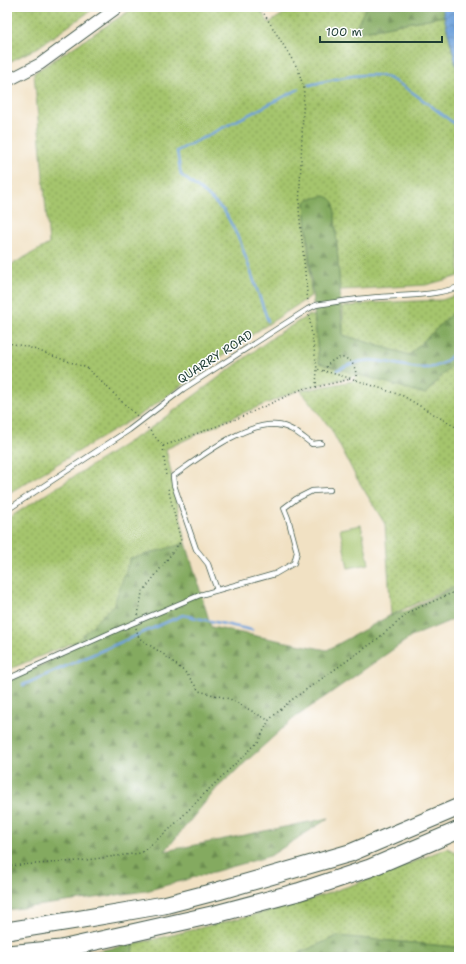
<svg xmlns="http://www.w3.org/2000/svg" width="466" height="964" font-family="'Shantell Sans',sans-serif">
<defs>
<pattern id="grass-dots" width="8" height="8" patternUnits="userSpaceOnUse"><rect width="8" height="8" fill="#a5c56d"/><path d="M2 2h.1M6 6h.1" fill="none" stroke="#86a15a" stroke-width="1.8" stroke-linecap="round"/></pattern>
<pattern id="forest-firs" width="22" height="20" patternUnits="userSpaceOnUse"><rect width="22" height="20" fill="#84aa60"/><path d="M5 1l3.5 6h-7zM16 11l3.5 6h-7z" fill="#6b8c50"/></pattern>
<pattern id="water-waves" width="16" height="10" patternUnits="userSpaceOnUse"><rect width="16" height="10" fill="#6fa2db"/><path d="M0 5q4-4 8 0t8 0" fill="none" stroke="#5b85b2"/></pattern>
</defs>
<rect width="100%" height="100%" fill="#fff"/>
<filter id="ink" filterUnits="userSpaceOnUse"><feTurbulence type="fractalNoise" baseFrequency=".025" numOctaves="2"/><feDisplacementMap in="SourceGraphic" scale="8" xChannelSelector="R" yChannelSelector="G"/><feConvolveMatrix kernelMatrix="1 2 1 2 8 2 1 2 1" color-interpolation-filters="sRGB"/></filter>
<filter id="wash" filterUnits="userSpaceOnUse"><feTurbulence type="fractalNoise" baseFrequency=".012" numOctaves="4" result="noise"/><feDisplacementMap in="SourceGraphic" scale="16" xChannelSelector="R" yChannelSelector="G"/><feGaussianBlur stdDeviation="0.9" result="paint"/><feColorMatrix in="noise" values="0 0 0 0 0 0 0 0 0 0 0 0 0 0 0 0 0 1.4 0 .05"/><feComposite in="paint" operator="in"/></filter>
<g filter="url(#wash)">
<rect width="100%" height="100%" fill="#f1e1c3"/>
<g fill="url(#grass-dots)" stroke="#628150">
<path d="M7,7H96L37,48L7,63Z"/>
<path d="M135,7H258L269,23L294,7H366L354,33L444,16L459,77V276L426,285L340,290L334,203L308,199L305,202L311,296L256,332L146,411L7,494V267L49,244L34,73Z"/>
<path d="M459,294V307L409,355L343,335V307L373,303L442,300Z"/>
<path d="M309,315L314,316L319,363L360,375L429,390L459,357V584L391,615L385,524L356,477L331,429L301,391L352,381L359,375L302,389L238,415L166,449L186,543L114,604L77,641L7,670V519L152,427L276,335Z"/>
<path d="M447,848L459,854V943L456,947L337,936L291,957H131L135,944L297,904L384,874Z"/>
</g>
<g fill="url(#forest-firs)" stroke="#52744a">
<path d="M366,7H442L444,16L353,33Z"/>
<path d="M325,196L330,198L334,202L343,335L409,355L459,307V357L425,394L319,363L312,291L305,202L308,199Z"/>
<path d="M186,543L211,627L327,650L391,615L406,611L459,585V617L411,637L293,719L217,788L165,851L329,818L270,856L146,891L7,910V682L56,658L77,641L114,604L130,559Z"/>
<path d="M337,936L456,947L459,943V957H291Z"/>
<path d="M135,944L131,957H62Z"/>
</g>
<path fill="#a5c56d" stroke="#628150" d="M361,525L369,564L348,568L340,529Z"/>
<path fill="url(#water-waves)" stroke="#477088" d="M442,7H459V77L444,16Z"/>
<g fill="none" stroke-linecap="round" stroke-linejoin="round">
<g stroke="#6fa2db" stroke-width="2.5">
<path d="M309,85C333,80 357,72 382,76C399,79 443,116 459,127"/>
<path d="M268,321L240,241L225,212L207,195L181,175L177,151L299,89"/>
<path d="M337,370C346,366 354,362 364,361C389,357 420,377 443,363C449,360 454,353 459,348"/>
<path d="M23,685L183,615L252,630"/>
</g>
</g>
</g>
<g filter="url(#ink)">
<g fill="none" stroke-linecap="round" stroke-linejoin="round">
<g stroke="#3e5649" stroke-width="6">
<g id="service">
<path d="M7,510L129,430L183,389L308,309L316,305C337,302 359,298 380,297C407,295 433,296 459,287"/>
<path d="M217,590L208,564L196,549L174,485L173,476C199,458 244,422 277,425C291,426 301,436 312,444L321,443"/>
<path d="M7,679L119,629L200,595L275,574L294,563L297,552L288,518L284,508L296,499L312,491L330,490"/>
</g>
</g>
<g stroke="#3e5649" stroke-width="13">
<path id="tertiary" d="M7,81L40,64L118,7"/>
</g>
<g stroke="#3e5649" stroke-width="19">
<g id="motorway">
<path d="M7,931L82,919L164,905L218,891L350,853L459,807"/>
<path d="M7,954L61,949L216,914L298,892L370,868L459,830"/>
</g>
</g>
<g stroke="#3e5649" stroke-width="1.5" stroke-dasharray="1 3" stroke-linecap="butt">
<path d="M260,7L298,69L304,89L299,210L308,303"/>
<path d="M309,315L317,369L353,379L403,396L459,429"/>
<path d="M7,343L25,346L87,368L137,416"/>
<path d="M324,371C335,349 358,356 356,380"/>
<path d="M316,387L351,379"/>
<path d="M145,425L163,446L239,418L302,389L316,387L317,369"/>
<path d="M163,446L166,476"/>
<path d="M138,615L142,593L181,541L168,488"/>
<path d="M136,628L139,638L166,656L186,673L199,691L230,699L268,720"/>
<path d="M7,866L78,861L141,853L171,828L207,791L258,742L269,720L290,701L375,641L411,611L459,590"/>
</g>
<use href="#service" stroke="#fff" stroke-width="4.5"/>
<use href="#tertiary" stroke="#fff" stroke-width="11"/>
<use href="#motorway" stroke="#fff" stroke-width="17"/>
</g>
</g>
<g text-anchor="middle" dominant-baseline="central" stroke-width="3" stroke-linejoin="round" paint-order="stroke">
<g font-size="12" fill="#1f3d34" stroke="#fff">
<text transform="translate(215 357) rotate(-33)">QUARRY ROAD</text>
</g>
</g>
<rect width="466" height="964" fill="none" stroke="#fff" stroke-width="24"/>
<path d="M320 36v6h122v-6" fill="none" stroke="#1f3d34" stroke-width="2"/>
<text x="326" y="36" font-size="12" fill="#1f3d34" stroke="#ffffff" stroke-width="3" paint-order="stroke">100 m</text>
</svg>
